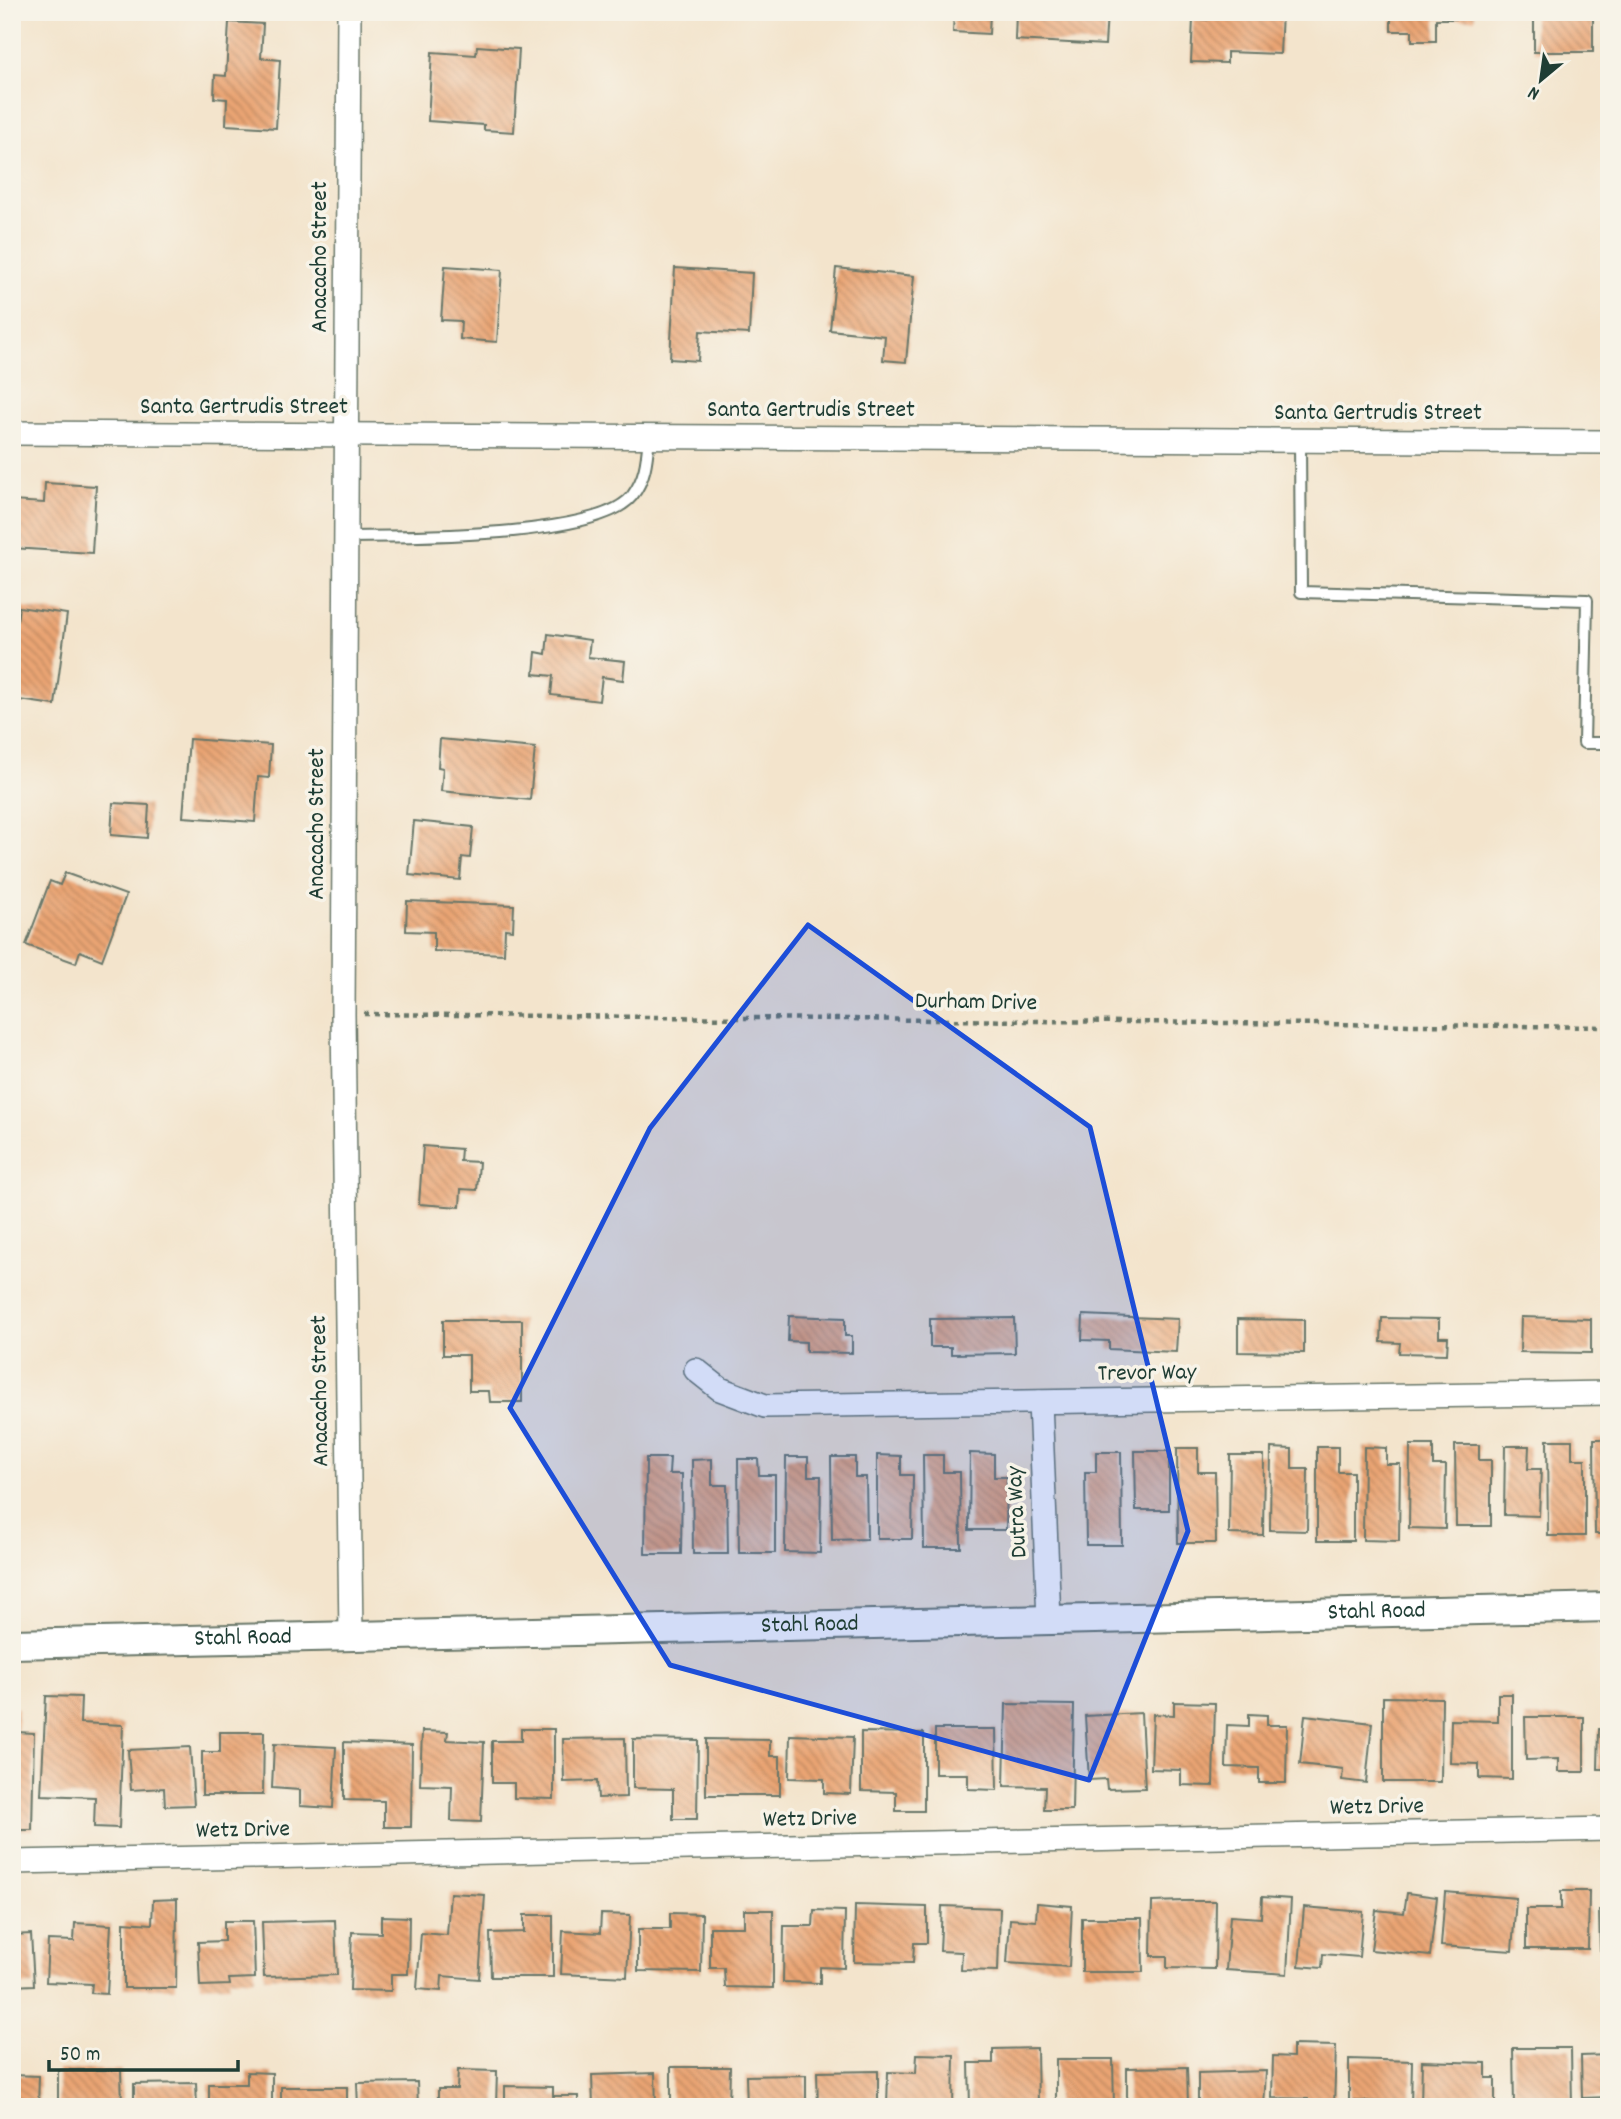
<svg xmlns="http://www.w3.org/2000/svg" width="1621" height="2119" font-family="Dekko,sans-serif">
<defs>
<pattern id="building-back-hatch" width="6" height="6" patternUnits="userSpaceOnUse" patternTransform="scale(1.75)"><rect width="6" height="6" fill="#eaa473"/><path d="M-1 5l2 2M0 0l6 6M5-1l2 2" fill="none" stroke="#bd875f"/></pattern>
</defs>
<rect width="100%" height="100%" fill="#f7f3e8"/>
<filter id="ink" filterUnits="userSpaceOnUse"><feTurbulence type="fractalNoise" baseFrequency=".0143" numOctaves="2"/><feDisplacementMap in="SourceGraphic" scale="14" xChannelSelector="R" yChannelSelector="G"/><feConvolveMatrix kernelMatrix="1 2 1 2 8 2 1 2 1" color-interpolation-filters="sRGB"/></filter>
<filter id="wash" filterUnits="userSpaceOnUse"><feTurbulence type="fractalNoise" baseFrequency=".00686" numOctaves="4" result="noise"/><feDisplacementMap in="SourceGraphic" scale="28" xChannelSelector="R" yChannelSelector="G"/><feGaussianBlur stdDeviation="1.57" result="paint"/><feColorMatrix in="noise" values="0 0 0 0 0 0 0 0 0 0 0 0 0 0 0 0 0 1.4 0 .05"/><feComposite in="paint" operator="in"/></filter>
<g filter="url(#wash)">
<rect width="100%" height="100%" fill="#f3e4cc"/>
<g id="blocks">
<g fill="url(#building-back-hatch)">
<path d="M954,12H990L989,34L953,32Z"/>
<path d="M1016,12H1107L1105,45L1015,40Z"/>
<path d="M1208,12H1282L1280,54L1227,52V63L1191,62L1193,19L1207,20Z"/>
<path d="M1391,12H1475V19H1436V41H1412V31H1391Z"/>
<rect x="1534" y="12" width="59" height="40"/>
<path d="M229,22L263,24L261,58L280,60L276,128L226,125L227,99L214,98L215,75L226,76Z"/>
<path d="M477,46L519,49L514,132L484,130V125L428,121L432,52L476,55Z"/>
<path d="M445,266L502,270L497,342L460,339L461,321L441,320Z"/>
<path d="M675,268L752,273L749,334L700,331L698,361L670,359Z"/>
<path d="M836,268L914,276L906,362L883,360L885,336L830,330Z"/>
<path d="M45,483L96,486L92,553L12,548V501L44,503Z"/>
<path d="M19,607L67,614L55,705L12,699V661Z"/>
<path d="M548,634L590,640L588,657L625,661L623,680L602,677L599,701L551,695L553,676L534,674L536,652L546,654Z"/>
<path d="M189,739L271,745L269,778L258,777L255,822L183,817Z"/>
<path d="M440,739L535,748L530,800L441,791L443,768L438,767Z"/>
<path d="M113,803L149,805L147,838L111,835Z"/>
<path d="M414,821L473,827L470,858L462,857L460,880L409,875Z"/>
<path d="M65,873L126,895L102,960L80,951L76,963L26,945L50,881L60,885Z"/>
<path d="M407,901L514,905L513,930L505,929L504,954L434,951V932L406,931Z"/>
<path d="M423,1146L461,1149L460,1161L479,1162L477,1190L461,1189L460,1207L419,1204Z"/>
<path d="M1083,1315L1178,1319L1176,1352L1109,1349V1341L1082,1340Z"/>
<path d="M789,1316L845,1318V1336H852V1353L806,1352V1342L788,1341Z"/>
<path d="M1521,1317L1591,1319V1353L1520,1352Z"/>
<path d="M1014,1318L1015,1353L951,1354V1347H930V1319Z"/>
<path d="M1382,1318L1439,1319V1337H1448L1447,1354L1399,1353L1400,1343L1381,1342Z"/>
<path d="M1238,1319L1304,1320V1353L1238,1352Z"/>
<path d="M443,1320H522V1402H490L489,1391H469V1355H443Z"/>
<path d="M1594,1439H1609V1534H1595Z"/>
<path d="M1547,1440H1572V1459H1585V1536H1548Z"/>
<path d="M1410,1445H1433V1465H1446L1445,1529L1409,1528Z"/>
<path d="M1455,1445H1479V1460H1491V1526H1456Z"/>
<path d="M1505,1446H1529L1528,1469H1541L1539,1516L1504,1515Z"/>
<path d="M1317,1447H1338V1472H1353V1541H1317Z"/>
<path d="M1364,1447L1386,1448V1464H1400L1399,1541L1363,1540Z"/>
<path d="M1177,1448H1198V1472H1215L1216,1543H1178Z"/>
<path d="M1271,1448L1292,1449V1469H1308L1307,1531L1270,1530Z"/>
<path d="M1135,1451H1169V1510H1136Z"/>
<path d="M1096,1452H1121L1122,1545H1086L1085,1472H1096Z"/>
<path d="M970,1453L994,1454V1477H1007L1006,1530H969Z"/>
<path d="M877,1455L901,1456V1475H913L912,1539H877Z"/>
<path d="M923,1455H943V1472H960L961,1548H924Z"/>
<path d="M1230,1455H1264L1263,1535L1229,1534Z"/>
<path d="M786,1457H808V1476H821L820,1553L785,1552Z"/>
<path d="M831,1457H855V1477H866L867,1539L832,1540Z"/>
<path d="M646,1458H670L669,1474H682L681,1554H645Z"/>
<path d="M712,1459V1485H727L728,1554H693L692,1460Z"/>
<path d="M738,1459H758L759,1475H775V1553H739Z"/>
<path d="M1498,1694H1512V1779L1479,1778V1764L1450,1763L1451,1720L1498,1721Z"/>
<path d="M46,1696L81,1697L80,1723L123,1725L119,1828L94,1827L95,1797L41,1795Z"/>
<path d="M1383,1697L1442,1698L1441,1782H1383Z"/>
<path d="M1174,1702L1215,1703L1213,1786L1181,1785V1770L1151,1769L1153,1714L1174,1715Z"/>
<path d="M1006,1704L1074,1705L1072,1810H1044L1045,1787L1004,1786Z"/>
<path d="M12,1708L18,1709L17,1732L34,1733L32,1830H12Z"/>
<path d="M1141,1713L1145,1788L1107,1789L1106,1779L1089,1780L1085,1716Z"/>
<path d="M1249,1714L1267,1715V1725H1287L1286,1783H1259V1768L1226,1767L1227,1725L1249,1726Z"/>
<path d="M1305,1715L1372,1723L1366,1783L1342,1780L1343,1769L1300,1764Z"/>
<path d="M1525,1717H1584V1772H1558V1759L1526,1760Z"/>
<path d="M521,1729H554V1799L514,1798V1783H492V1741H521Z"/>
<path d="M935,1729H996L997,1790L968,1789V1774H935Z"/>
<path d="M1599,1729L1609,1730V1769H1598Z"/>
<path d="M422,1731L448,1732L447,1740L484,1742L481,1822L451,1821L452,1786L420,1785Z"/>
<path d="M220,1732H264L263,1795H202V1752H220Z"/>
<path d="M861,1732L924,1733V1811H896V1792L861,1791Z"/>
<path d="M790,1735L853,1737L851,1794L824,1793V1779L789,1778Z"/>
<path d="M625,1738L626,1797L598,1798L597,1781L564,1782L563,1739Z"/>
<path d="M633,1739L698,1740L697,1819H673V1789L633,1788Z"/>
<path d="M706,1739L770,1740V1756H780V1795H706Z"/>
<path d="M344,1742L412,1745L411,1827H384V1801L344,1800Z"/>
<path d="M274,1744L336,1747L333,1808L300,1806V1790L272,1788Z"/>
<path d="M190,1747L194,1805L165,1806L164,1788L131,1790L128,1750Z"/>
<path d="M1561,1891H1589L1588,1949H1526V1909H1561Z"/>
<path d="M1445,1892L1516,1898L1512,1951L1441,1946Z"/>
<path d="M450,1893L485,1895L479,1979L442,1976L441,1991L417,1989L421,1933L447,1935Z"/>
<path d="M1407,1893L1437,1897L1430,1956L1371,1950L1376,1910L1404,1913Z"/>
<path d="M1262,1897L1291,1899L1287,1974L1226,1970L1230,1916L1261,1918Z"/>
<path d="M177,1899L176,1988H124V1922L152,1924L153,1900Z"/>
<path d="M1184,1901H1216L1215,1969L1167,1968V1956H1151L1152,1902Z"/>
<path d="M1037,1903L1072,1906L1069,1967L1007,1963L1010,1919L1036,1921Z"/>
<path d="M855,1905L927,1907V1943H914L913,1963L854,1962Z"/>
<path d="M942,1906L1000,1908L998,1971L961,1970L962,1952L940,1951Z"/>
<path d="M1304,1907L1363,1912L1359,1957L1323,1954L1322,1968L1299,1966Z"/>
<path d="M744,1910H773V1988L725,1987L724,1968H710V1927H744Z"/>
<path d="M814,1910L845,1911L844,1968L820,1967V1983L783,1982L784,1926H813Z"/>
<path d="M1599,1910H1609V1949L1600,1950Z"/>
<path d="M670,1913L702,1914L701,1972L638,1971V1929H670Z"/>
<path d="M601,1914L630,1915L627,1977L561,1974L563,1931L600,1933Z"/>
<path d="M524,1915H553V1977H491L490,1933L524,1932Z"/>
<path d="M381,1916L409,1917L408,1974H391V1991L350,1990L352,1932L381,1933Z"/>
<path d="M1082,1918H1142L1143,1972H1082Z"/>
<path d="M335,1920L337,1975L264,1977L262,1922Z"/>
<path d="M224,1921H253L255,1978L229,1979L230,1985L200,1986L198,1942L224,1941Z"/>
<path d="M75,1923L111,1925L107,1994L91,1993L92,1984L46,1982L48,1940L74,1941Z"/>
<path d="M31,1934L34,1985L12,1986V1935Z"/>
<path d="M1293,2045L1336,2046L1334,2107H1308V2099L1272,2098L1273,2056L1293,2057Z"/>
<path d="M1037,2048L1038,2107H970L969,2063H993V2049Z"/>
<path d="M1513,2048H1571L1572,2107H1514Z"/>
<path d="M917,2054L954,2055L953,2107H887L888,2072L916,2073Z"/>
<path d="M1609,2055V2097L1582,2098L1581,2056Z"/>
<path d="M1056,2059H1113L1114,2107H1056Z"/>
<path d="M1349,2059L1412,2061L1411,2107H1381V2102L1349,2101Z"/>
<path d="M1422,2061L1486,2063V2078H1495V2107H1421Z"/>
<path d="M671,2067H730L729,2107H671Z"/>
<path d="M1187,2067L1188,2107H1127V2068Z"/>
<path d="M58,2070H121L122,2107H58Z"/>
<path d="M458,2070L497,2071L496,2107H438V2089H457Z"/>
<path d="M878,2071V2107H818L817,2072Z"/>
<path d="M1266,2071L1264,2107H1198V2073Z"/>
<path d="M247,2072L272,2073V2107H209V2084H247Z"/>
<path d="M655,2073L656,2107H593L592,2075Z"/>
<path d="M12,2075L39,2076L38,2107H12Z"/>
<path d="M806,2075V2107H747L746,2076Z"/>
<path d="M417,2082L418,2107H358L357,2083Z"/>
<path d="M196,2083L197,2107H134V2084Z"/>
<path d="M505,2086L553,2087V2096H578V2107H505Z"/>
<rect x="281" y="2087" width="66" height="20"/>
</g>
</g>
</g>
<g filter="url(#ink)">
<use href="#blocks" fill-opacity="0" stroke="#697769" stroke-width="2"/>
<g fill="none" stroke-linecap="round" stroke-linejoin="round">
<g stroke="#697769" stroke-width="14">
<g id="service">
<path d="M1300,440L1301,592L1587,600L1584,743H1609"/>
<path d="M346,537C402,536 598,539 632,496C646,478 647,458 649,436"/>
</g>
</g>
<g stroke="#697769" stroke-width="26">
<g id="minor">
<path d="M349,12L343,1014L351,1636"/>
<path d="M12,433L1609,442"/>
<path d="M696,1370L720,1389L765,1406L1609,1393"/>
<path d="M1040,1402L1049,1620"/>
<path d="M12,1862L1609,1829"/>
</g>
</g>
<g stroke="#697769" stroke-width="32">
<g id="tertiary">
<path id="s1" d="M12,1644L1609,1607"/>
</g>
</g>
<path stroke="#697769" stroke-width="4.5" stroke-dasharray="5 5" stroke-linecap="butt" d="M364,1014L1609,1027"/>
<use href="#service" stroke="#fff" stroke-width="10"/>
<use href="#minor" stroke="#fff" stroke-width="23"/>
<use href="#tertiary" stroke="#fff" stroke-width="28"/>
</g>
</g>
<path fill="#1d4ed8" fill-opacity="0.2" stroke="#1d4ed8" stroke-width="5" stroke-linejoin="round" d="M808,925L1090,1127L1188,1531L1089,1780L670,1665L510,1408L650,1128Z"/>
<g text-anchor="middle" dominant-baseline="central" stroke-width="7" stroke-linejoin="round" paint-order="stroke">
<g font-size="24" fill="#1f3d34" stroke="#f7f3e8">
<text transform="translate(321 257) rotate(-90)">Anacacho Street</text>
<text x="244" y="408">Santa Gertrudis Street</text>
<text x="811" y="411">Santa Gertrudis Street</text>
<text x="1378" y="414">Santa Gertrudis Street</text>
<text transform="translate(318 824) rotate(-90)">Anacacho Street</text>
<text transform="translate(976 1003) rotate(1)">Durham Drive</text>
<text transform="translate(1147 1374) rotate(-1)">Trevor Way</text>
<text transform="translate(321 1391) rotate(-91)">Anacacho Street</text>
<text transform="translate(1018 1512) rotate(-93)">Dutra Way</text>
<text stroke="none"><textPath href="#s1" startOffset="1365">Stahl Road</textPath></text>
<text stroke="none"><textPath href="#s1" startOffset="798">Stahl Road</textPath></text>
<text stroke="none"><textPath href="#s1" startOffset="231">Stahl Road</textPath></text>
<text transform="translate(1377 1808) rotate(-1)">Wetz Drive</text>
<text transform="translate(810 1820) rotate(-1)">Wetz Drive</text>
<text transform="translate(243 1831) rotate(-1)">Wetz Drive</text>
</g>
</g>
<rect width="1621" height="2119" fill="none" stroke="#f7f3e8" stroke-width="42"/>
<g transform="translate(1541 80) rotate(209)" stroke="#f7f3e8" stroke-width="5" paint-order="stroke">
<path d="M0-5L12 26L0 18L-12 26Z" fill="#1f3d34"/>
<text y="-10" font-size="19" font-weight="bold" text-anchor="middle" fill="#1f3d34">N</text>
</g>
<path d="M49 2060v10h189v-10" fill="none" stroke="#1f3d34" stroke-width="3.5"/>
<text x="60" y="2060" font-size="21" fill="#1f3d34" stroke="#f7f3e8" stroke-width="5" paint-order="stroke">50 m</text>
</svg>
